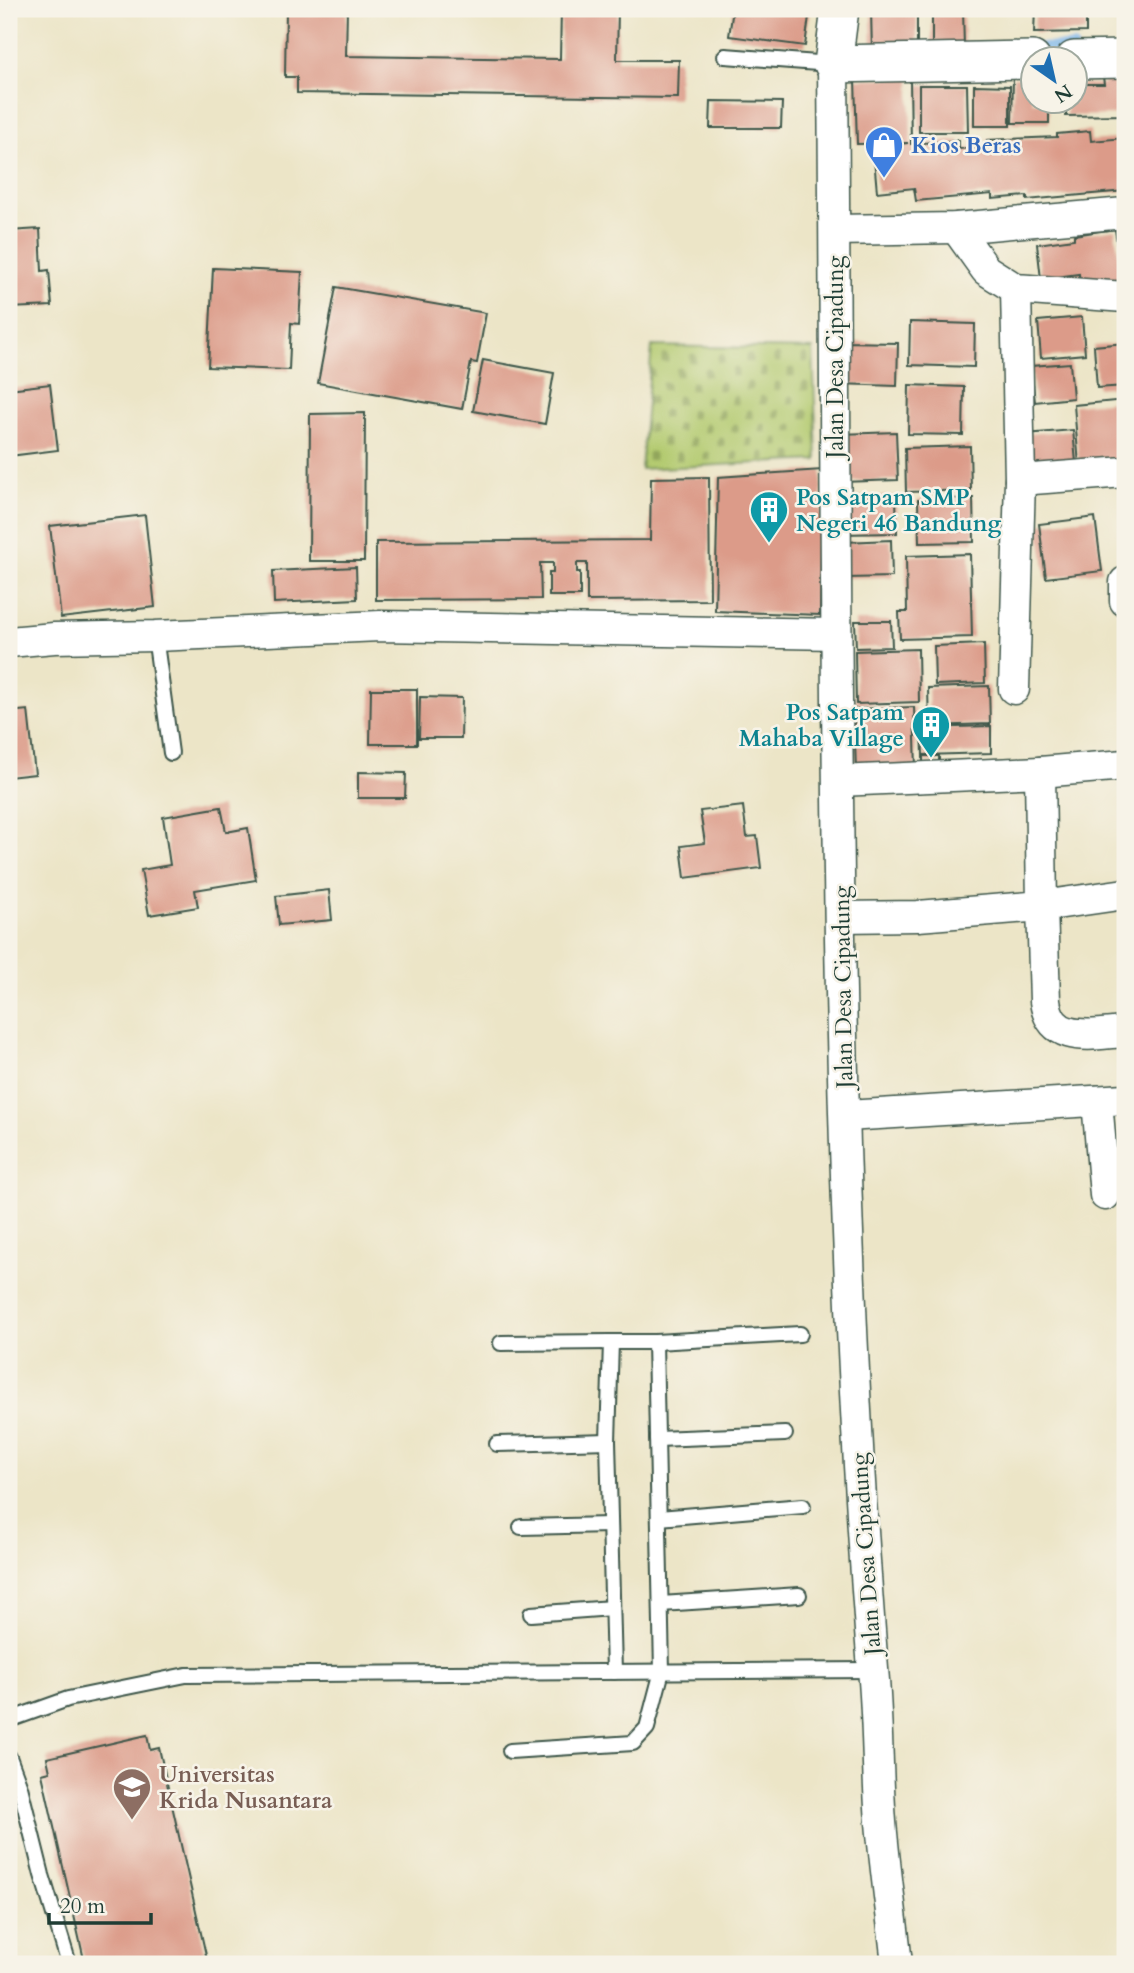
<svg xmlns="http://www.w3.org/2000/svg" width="1134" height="1973" font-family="Cardo,serif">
<defs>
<pattern id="cemetery-stones" width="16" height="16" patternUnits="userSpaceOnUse" patternTransform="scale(1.75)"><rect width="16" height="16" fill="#b3ca6f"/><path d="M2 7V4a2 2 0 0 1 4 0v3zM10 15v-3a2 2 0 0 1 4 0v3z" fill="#91a55c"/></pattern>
</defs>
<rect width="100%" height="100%" fill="#f7f3e8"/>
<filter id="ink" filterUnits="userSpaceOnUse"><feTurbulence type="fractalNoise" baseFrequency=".0143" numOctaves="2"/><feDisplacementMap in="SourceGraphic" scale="14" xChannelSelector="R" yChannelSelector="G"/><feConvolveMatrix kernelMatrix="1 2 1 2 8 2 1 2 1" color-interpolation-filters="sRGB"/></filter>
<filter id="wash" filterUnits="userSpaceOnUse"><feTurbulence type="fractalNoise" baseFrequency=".00686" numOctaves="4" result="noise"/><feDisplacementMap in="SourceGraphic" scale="28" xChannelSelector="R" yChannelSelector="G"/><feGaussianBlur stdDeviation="1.57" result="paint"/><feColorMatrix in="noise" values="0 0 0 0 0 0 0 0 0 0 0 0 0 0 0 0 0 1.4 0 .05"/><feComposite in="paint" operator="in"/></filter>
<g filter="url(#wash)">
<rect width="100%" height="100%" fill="#ece5c7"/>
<path fill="url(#cemetery-stones)" stroke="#698452" stroke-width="2" d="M652,346L813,349L817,460L641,469Z"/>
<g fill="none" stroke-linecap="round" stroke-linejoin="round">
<path stroke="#78b4ea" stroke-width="10" d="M1034,48L1073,47"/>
</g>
<g id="blocks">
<g fill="#dc9b89">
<path d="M286,9H347L346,56L560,59L561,9H618L617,60H679L678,98L297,93V77H285Z"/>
<path d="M733,9H810L805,46L729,36Z"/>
<path d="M871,9H917V53H872Z"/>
<path d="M932,9H963L964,47H932Z"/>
<path d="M1035,9H1086V32L1034,33Z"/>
<path d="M1125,76V115L1066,116V102H1074V84H1104L1103,77Z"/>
<path d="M1013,77H1032V102H1049V123H1012Z"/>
<path d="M910,78L911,144L959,140V149L987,147V140L1057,137V134L1090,131L1091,141L1125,138V191L1027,200V196L992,199V194L916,201L914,188L877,192L873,147L908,143L857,144L855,79Z"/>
<path d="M919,85H967L968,132H919Z"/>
<path d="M974,85L1010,86V126H974Z"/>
<path d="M711,101L782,102L781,128H710Z"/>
<path d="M40,229L42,271L49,270L52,306L9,308V231Z"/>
<path d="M1115,229L1122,280L1080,286L1079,274L1041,279L1037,244L1074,239V235Z"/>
<path d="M213,268L302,272L299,324L291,323L289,370L208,367Z"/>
<path d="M336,287L486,313L477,363L471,362L462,409L318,383Z"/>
<path d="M1082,317L1085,354L1041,358L1038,321Z"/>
<path d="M910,322L975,324L974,367L909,365Z"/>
<path d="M841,342L898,343L897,386L839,384Z"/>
<path d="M1125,343V386L1097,388L1094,346Z"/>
<path d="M483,360L554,373L545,424L473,411Z"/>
<path d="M1070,363L1073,398L1035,402L1031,366Z"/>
<path d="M50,384L58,450L9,456V389Z"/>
<path d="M909,385L964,387L963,435L908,434Z"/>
<path d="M1125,400V461L1079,465L1074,405Z"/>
<path d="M365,413L364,561H309L310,414Z"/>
<path d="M1073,430L1076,463L1029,467L1026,434Z"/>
<path d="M896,432L898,480L842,482L841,434Z"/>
<path d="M970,446L971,490L906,492L905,448Z"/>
<path d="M822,470L820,615L715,611L718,477Z"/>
<path d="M709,477L710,600L587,601V563H577V572H580V596H549V573H553V563H540L541,599L376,600V542L650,540L651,478Z"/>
<path d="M896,496L897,533L841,534L840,497Z"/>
<path d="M973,498L974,542L919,543L918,500Z"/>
<path d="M145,515L155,607L61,618L50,526Z"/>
<path d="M1095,517L1102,571L1046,578L1039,524Z"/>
<path d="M1125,522V550H1124L1120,523Z"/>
<path d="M891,540L892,577L846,578L845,542Z"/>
<path d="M970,554L972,637L900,639L899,612H907L906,556Z"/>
<path d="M356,567L357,599L274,603L273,571Z"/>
<path d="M855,621H891L892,647L856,648Z"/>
<path d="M984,644L985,683L935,685L934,646Z"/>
<path d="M918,649L919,702L856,704L855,651Z"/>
<path d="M989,686L990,724L929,726L928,688Z"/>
<path d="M371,689H417V744H370Z"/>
<path d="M420,697L462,698L461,738H419Z"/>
<path d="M914,707L916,769L856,771L854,709Z"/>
<path d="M28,710L35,774L9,777V712Z"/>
<path d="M991,726V753L923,755L922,728Z"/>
<rect x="923" y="756" width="16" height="6"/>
<path d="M358,772L406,773L405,798H358Z"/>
<path d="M743,806L747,837L757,836L761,868L685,878L681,846L705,843L700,811Z"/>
<path d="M221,807L226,832L248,828L256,880L195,890L198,907L149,915L141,870L170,865L163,817Z"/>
<path d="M329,890L332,920L279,925L276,896Z"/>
<path d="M147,1735L150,1750L159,1748L208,1964H85L42,1774L50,1772L47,1758Z"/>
</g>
</g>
</g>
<g filter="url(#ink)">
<use href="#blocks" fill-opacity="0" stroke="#3e564a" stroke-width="2"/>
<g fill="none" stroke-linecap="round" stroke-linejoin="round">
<g stroke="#3e564a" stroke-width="18">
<g id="service">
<path d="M725,56L831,64"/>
<path d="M155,636L171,753"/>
<path d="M655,1342L800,1334"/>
<path d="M501,1343L611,1342"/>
<path d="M657,1439L785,1434"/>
<path d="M497,1444L608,1441"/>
<path d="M659,1518L803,1506"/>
<path d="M521,1527L610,1525"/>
<path d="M661,1604L799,1595"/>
<path d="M531,1614L612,1608"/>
<path d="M9,1720L68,1699L186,1675L874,1670"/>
<path d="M510,1751L633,1743L647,1728L662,1671L655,1342H611L608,1441L614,1672"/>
<path d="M9,1757L20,1787L42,1875L69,1964"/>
</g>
</g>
<g stroke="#3e564a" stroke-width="33">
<g id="minor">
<path d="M833,64C838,599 830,1135 873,1669C878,1720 877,1771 881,1822C885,1869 892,1917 897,1964"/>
<path d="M956,228L986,270L1016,289L1125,297"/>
<path d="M835,230L956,228L1125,213"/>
<path d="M1020,480L1125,472"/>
<path d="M1125,582V601"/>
<path d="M9,642L54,638L155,636L380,626L835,634"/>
<path d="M1014,689L1020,480L1016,289"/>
<path d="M1040,772L1125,765"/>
<path d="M839,781L1040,772L1042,906L918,916L841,917"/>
<path d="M1125,894L1042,906L1045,1001C1051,1045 1092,1034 1125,1032"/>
<path d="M1097,1101L1105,1195"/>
<path d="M846,1116L1125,1099"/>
</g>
</g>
<g stroke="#3e564a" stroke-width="40">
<g id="tertiary">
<path d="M840,9L833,64L1032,60"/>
<path d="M1074,60L1125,59"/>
</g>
</g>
<use href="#service" stroke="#fff" stroke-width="14"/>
<use href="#minor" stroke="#fff" stroke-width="30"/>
<use href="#tertiary" stroke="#fff" stroke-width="37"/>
</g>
</g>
<defs>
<g id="shop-pin" transform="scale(2.0125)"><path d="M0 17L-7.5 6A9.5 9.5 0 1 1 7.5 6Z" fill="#3f7fe0" stroke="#f7f3e8"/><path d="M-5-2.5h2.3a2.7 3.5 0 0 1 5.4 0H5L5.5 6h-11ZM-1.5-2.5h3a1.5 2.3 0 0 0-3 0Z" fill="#fff"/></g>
<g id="building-pin" transform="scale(2.0125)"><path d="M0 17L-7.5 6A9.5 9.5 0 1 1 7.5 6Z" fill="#0f9aa8" stroke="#f7f3e8"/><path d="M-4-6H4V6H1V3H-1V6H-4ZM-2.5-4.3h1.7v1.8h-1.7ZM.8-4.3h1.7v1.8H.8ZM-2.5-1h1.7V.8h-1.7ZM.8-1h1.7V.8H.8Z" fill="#fff"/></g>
<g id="university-pin" transform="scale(2.0125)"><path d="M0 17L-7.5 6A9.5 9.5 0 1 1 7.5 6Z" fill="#8d6e63" stroke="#f7f3e8"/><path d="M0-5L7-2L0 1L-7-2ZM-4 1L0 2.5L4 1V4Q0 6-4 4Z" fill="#fff"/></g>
</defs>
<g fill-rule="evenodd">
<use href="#shop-pin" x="884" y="145"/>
<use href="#building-pin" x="769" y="510"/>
<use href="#building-pin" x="931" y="725"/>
<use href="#university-pin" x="132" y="1787"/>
</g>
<g text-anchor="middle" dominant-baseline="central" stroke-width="5" stroke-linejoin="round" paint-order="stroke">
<g font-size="23" font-weight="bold" fill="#366cbe" stroke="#f7f3e8" text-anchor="start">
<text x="911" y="145">Kios Beras</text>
</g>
<g font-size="23" fill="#1f3d34" stroke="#f7f3e8">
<text transform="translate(835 357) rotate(-90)">Jalan Desa Cipadung</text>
<text transform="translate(843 987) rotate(-91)">Jalan Desa Cipadung</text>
<text transform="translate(866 1554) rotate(-94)">Jalan Desa Cipadung</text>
</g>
<g font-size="23" font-weight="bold" fill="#0d838f" stroke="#f7f3e8" text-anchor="start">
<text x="796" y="497">Pos Satpam SMP<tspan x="796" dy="26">Negeri 46 Bandung</tspan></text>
<text x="904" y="712" text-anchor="end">Pos Satpam<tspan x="904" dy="26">Mahaba Village</tspan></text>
</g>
<g font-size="23" font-weight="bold" fill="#785e54" stroke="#f7f3e8" text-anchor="start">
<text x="159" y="1774">Universitas<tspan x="159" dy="26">Krida Nusantara</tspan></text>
</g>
</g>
<rect width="1134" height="1973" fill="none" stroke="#f7f3e8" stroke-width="35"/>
<g transform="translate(1054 80) rotate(146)"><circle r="33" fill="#f7f3e8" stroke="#a1aaa0" stroke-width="2"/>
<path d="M0-5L12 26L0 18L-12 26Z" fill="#1f6fb2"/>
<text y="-10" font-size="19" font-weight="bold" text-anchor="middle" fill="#1f3d34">N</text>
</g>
<path d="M49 1913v10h102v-10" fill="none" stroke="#1f3d34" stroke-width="3.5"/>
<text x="60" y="1913" font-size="21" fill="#1f3d34" stroke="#f7f3e8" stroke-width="5" paint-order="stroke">20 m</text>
</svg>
